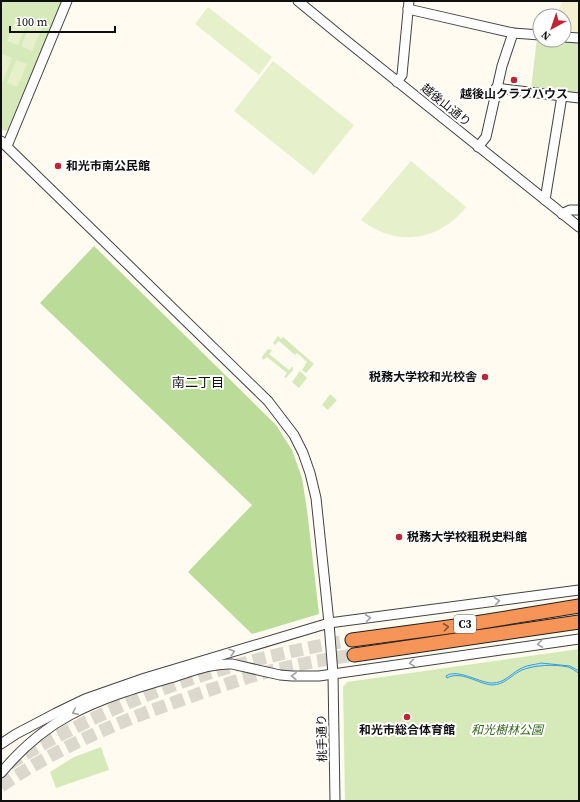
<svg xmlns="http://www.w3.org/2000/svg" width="580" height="802" font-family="'Source Serif 4','Noto Sans JP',serif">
<rect width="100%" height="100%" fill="#fffbf0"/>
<path fill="#f5f0d0" d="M562,1H579V33L564,32V16H556Z"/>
<g fill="#d6eab9">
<path d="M1,1H61L10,130L4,131L1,128Z"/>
<path d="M537,38H540V40L579,41V95L531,89Z"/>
<path d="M278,336L281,339L283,337L314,364L306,373L302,370L307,362L297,353L295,355L279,341L275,345L273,343Z"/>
<path d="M268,349L272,350L269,354L289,370L292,367H293V370L286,378L284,377L287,373L267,357L263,360L262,357Z"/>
<path d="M300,371L307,378L299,388L292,382Z"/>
<path d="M330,394L337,400L328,410L322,405Z"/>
<path d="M579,649V801H345L343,687L347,682Z"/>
<path d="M101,747L109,770L56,788L50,772L74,757Z"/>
</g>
<path fill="#bbdb98" d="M94,246L276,425L292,450L302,478L307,510L319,614L252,634L188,572L252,505L40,303Z"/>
<g fill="#e6f1cb">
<path d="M208,7L272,57L259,75L195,24Z"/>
<path d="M17,17L27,22L18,45L7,41Z"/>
<path d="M31,23L42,28L32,51L21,46Z"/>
<path d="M2,54L12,58L3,82L1,81Z"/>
<path d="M16,60L27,64L17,87L7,83Z"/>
<path d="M273,61L354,125L314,175L234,111Z"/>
<path d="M411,161L466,207C438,242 396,247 361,220Z"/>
</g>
<path fill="#b4e2f7" stroke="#3a9dcf" d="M541,663L570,666L579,671V673C576,672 572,668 568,667C554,664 535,665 522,670C511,675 505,685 492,685C478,684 461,670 447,678L446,676C457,668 480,683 492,683C505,683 510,674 520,669C526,665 534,665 541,663Z"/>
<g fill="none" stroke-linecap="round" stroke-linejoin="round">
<g stroke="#dbd8ce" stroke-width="13" stroke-dasharray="13 6" stroke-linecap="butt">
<path d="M9,764C35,747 64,733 92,719C176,679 260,655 352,640"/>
<path d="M1,786C57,748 117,722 181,700C198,694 215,688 233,682C272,669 313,661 354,655"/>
</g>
<g stroke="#424242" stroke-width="11">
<g id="minor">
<path d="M298,1L343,38L579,227"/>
<path d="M408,9L513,33L540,35"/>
<path d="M564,37L579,38"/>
<path d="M397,82L402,75L409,1"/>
<path d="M496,88L579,98"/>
<path d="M1,141L268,401L294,435L303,453L310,473L316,498L329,623L333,674L335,801"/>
<path d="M7,146L67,1"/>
<path d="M478,147L486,137L502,66L513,33"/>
<path d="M545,200L562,96"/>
<path d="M562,214L570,210H579"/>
<path d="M1,744L16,734L56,713L85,699L145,678L329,623L579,590"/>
<path d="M1,773C20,750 44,729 70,715C102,698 136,688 170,678C190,672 211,663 232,664L280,675L292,676H319L579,639"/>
</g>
</g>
<g stroke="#202020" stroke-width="15">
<g id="highway">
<path d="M352,640L463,625L579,606"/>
<path d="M354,655L579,622"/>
</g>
</g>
<use href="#minor" stroke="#fff" stroke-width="9"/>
<use href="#highway" stroke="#f69557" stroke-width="13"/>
</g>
<defs><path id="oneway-chevron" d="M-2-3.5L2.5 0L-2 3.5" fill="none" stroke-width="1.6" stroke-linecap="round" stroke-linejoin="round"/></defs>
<g stroke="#9f9f9f">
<use href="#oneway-chevron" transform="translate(497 601) rotate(-8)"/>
<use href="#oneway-chevron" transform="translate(368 618) rotate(-8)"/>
<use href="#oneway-chevron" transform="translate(540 644) rotate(172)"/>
<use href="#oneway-chevron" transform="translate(232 652) rotate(-16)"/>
<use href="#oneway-chevron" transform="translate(412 663) rotate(172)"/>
<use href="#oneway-chevron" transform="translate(294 676) rotate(-178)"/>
<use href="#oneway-chevron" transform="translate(75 712) rotate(154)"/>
</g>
<use stroke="#825233" href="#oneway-chevron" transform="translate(446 627) rotate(-8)"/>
<g fill="#c12436" stroke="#fff" stroke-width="1.5">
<circle cx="514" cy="80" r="4"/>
<circle cx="58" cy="166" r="4"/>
<circle cx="485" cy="377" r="4"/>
<circle cx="399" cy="537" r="4"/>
<circle cx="407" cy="717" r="4"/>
</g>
<g text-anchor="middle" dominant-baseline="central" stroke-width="4" stroke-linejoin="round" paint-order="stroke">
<rect fill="#fff" stroke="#575757" stroke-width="1" x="454" y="615" width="22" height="18" rx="3"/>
<g font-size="11" font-weight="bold" fill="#0f0f0f">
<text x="465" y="624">C3</text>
</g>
<g font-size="12" font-weight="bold" fill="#0f0f0f" stroke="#fff">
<text x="514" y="94">越後山クラブハウス</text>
<text x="66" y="166" text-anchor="start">和光市南公民館</text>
<text x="477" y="377" text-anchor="end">税務大学校和光校舎</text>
<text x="407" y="537" text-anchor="start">税務大学校租税史料館</text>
<text x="407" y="730">和光市総合体育館</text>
</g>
<g font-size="12" fill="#0f0f0f" stroke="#fff">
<text transform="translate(446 105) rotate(39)">越後山通り</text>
<text transform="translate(322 738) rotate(-91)">桃手通り</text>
</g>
<g font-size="12" font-style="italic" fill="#32681d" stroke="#fff">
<text x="507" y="730">和光樹林公園</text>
</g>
<g font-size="13" fill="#0f0f0f" stroke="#fff">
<text x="198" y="382">南二丁目</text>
</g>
</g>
<rect width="580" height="802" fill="none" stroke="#0f0f0f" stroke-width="4"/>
<g transform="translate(552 28) rotate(220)"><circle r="19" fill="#ffffff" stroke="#9f9f9f"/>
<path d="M0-3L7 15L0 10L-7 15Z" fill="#c12436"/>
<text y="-6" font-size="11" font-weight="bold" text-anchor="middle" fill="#0f0f0f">N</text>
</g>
<path d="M10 26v6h105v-6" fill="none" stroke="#0f0f0f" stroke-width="2"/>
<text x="16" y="26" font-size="12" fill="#0f0f0f" stroke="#ffffff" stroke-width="3" paint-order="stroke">100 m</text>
</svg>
